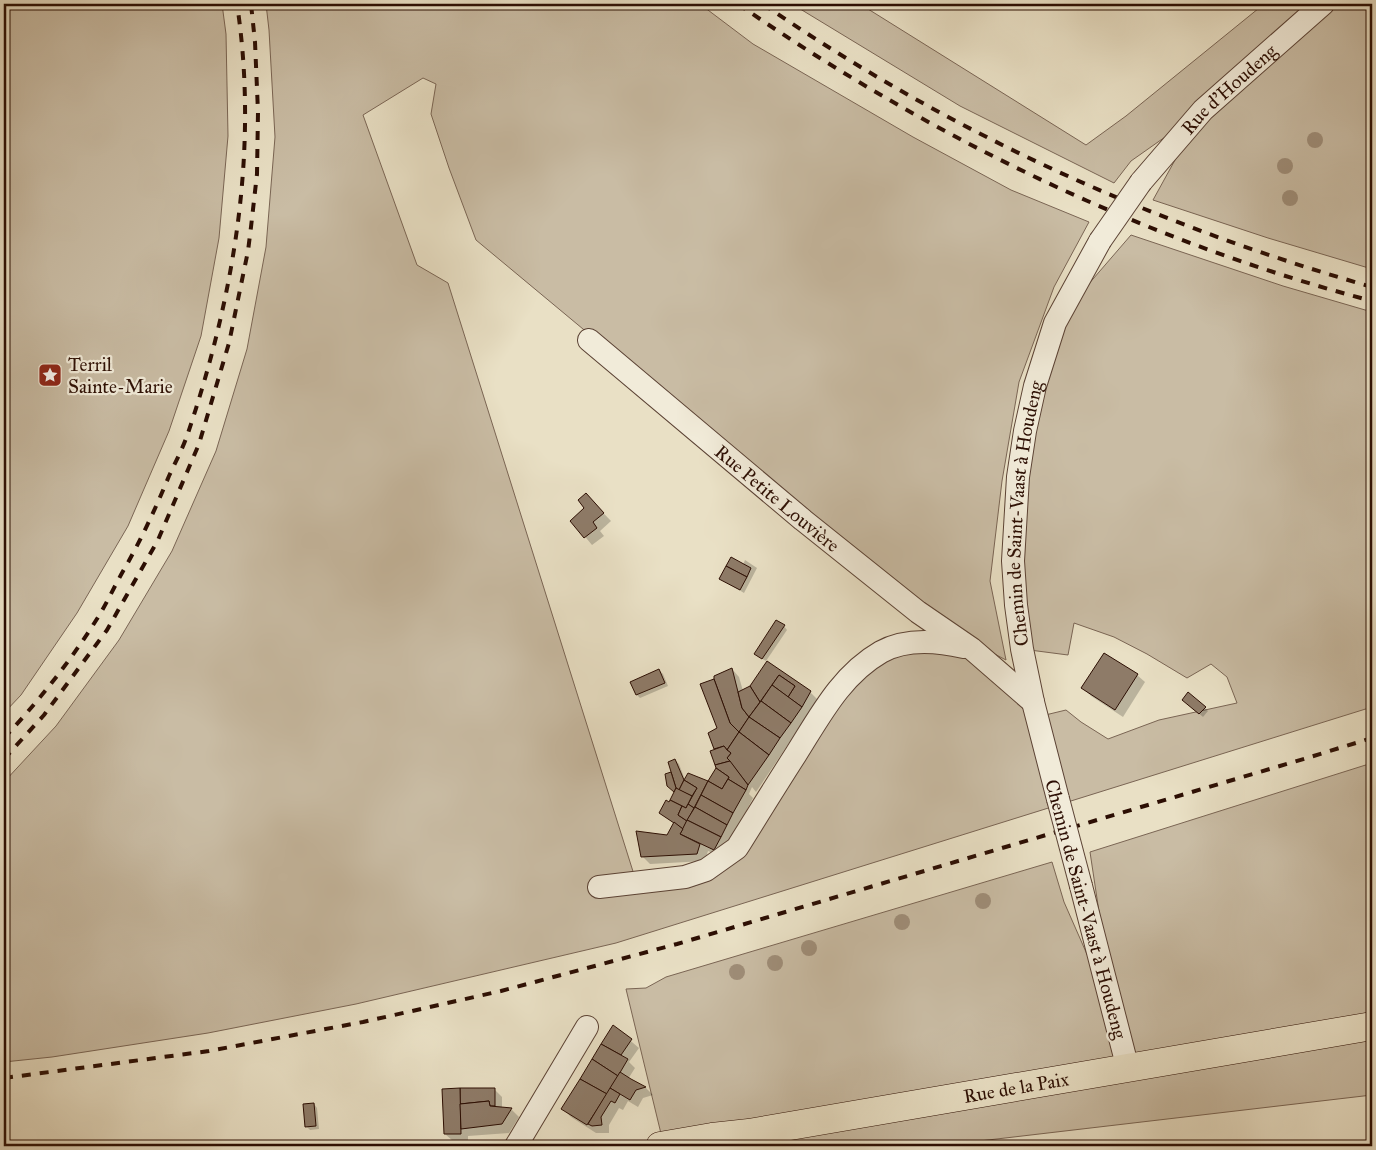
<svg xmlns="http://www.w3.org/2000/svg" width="1376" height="1150" font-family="'IM FELL Great Primer',serif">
<rect width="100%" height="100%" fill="#e9e0c5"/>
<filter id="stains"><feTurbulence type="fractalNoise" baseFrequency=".004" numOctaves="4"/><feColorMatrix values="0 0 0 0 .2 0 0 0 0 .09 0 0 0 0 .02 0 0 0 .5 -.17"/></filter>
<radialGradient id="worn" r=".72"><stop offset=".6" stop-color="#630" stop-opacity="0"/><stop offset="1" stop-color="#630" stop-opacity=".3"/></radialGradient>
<g fill="#c9bca4" stroke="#7a6554">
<path d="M4,4H222L226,34L228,136L219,238L201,336L169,431L128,526L77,613L21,695L4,713Z"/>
<path d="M266,4H700L753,44L913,137L1011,190L1089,222L1054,287L1019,382L1002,481L990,581L1006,660L964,638L869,567L476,240L449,168L431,114L436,84L423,78L363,115L417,265L448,283L636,881L724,858L833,695L882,651L972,649L1037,717L1066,710L1081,722L1108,739L1159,720L1237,703L1227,677L1211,664L1187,678L1147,654L1114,637L1074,623L1068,655L1022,649L1013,561L1055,323L1131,235L1283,286L1372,312V707L616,943L356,1004L208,1033L52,1057L4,1062V782L56,726L119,640L172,551L216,451L247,349L266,247L275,137L269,30Z"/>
<path d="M792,4H860L1086,145L1126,116L1264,4H1372V269L1268,238L1153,200L1202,111L1131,161L1114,183L960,106Z"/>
<path d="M1372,763V1095L937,1146H664L626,989L646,988L666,977L1052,862L1064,902L1115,1018L1090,852Z"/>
</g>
<g fill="#0003">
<path d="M586,495L611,521L600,531L604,536L592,545L572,521L586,509Z"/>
<path d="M745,560L757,568L744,593L721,579L743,565Z"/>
<path d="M784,626L787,630L766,661L759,657L756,654Z"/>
<path d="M767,663L810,692L818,700L756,792L752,787L749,794L753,798L722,857L708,851L705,861L650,864L642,856L668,836L675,824L660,813L670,804L676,792L666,775L672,773L675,760L679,764L685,780L688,774L708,782L717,768V750L715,749L718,729L716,680L732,669L739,677L743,691L751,687Z"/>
<path d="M659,670L663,674L668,686L640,698L637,695L631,682Z"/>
<path d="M1137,675L1145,682L1123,717L1091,696L1083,688Z"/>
<path d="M1187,703L1205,708L1208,711L1203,717Z"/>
<path d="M614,1027L639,1048L629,1062L635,1068L628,1079L646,1088L653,1095L643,1098L638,1107L628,1101L623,1110L619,1108L609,1125V1133H596L571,1117L563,1109Z"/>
<path d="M494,1089L502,1097V1108L512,1110L519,1117L509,1133L468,1136V1141H453L445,1134Z"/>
<path d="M314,1104L317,1108L319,1129L310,1130L306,1126Z"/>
</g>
<g fill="#8e7b68" stroke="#2c0e03">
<path d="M586,493L604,513L593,522L597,528L584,538L570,521L584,508L578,500Z"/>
<path d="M731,557L751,568L747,577L726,566Z"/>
<path d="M726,566L747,577L740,590L719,579Z"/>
<path d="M776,620L785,625L762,659L754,654Z"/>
<path d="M1104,653L1138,674L1115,710L1081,688Z"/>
<path d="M767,661L811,691L802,707L788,697L795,686L779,675L760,702L750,686Z"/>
<path d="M732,668L742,708L749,717L739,732L730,723L714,679V676Z"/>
<path d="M659,669L665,683L636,695L630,682Z"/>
<path d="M779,675L795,686L788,697L772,685Z"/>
<path d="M714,679L730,723L739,732L727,750L724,746L714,749L708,733L717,728L700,684Z"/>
<path d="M772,685L802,707L791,723L761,701Z"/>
<path d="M750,686L760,702L749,717L742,708L738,692Z"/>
<path d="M1188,692L1206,707L1199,714L1182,700Z"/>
<path d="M761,701L791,723L780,738L749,717Z"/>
<path d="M749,717L780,738L769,755L739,732Z"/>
<path d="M739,732L769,755L748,785L727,758L731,753L727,750Z"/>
<path d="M724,746L727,750L731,753L727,758L730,761L715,765L710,751Z"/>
<path d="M675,759L684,780L679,790L676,788L668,762Z"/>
<path d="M730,761L748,785L746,790L728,779L729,777L716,768L715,765Z"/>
<path d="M716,768L729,777L722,789L708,781Z"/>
<path d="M671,772L676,788L674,792L667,786L665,774Z"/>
<path d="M688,773L708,781L694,808L688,804L697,788L684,780Z"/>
<path d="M728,779L746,790L733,813L701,795L708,781L722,789Z"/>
<path d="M684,780L697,788L692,796L679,790Z"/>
<path d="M676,788L692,796L686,808L670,800Z"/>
<path d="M701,795L733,813L727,825L695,807Z"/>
<path d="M666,800L669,802L670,800L682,806L678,815L687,821L683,829L659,813Z"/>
<path d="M688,804L694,808L687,821L678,815L682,806L686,808Z"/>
<path d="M695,807L727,825L721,837L687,820Z"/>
<path d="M687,820L721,837L714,850L680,834Z"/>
<path d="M674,822L683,829L680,834L700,844L697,854L641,857L636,831L667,835Z"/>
<path d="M613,1025L632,1039L621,1055L601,1044Z"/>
<path d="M601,1044L628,1059L618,1076L592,1059Z"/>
<path d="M592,1059L618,1076L607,1094L580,1079Z"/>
<path d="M620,1072L631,1079L646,1087L636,1090L630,1100L610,1088Z"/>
<path d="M580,1079L607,1094L587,1125L561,1109Z"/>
<path d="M460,1088H495V1106H490L489,1101L460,1104Z"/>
<path d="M460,1088L461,1134H444L442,1089Z"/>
<path d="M610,1088L620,1094L615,1103L611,1101L601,1117L602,1125L592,1126L588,1124Z"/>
<path d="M489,1101L490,1106L512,1108L502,1124L461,1129L460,1104Z"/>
<path d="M314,1103L316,1126L305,1127L303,1104Z"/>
</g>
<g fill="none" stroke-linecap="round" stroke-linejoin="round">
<g stroke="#5b4234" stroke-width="24">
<g id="street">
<path id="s1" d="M1141,182L1203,110L1323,4"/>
<path id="s2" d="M589,340L803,520L918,612L972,649L1033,702"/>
<path id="s3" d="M1058,799L1033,702L1022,649L1016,605L1013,561L1018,477L1025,431L1035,386L1055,323L1100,241"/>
<path d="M1081,886L1128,1069"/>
<path d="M599,887L685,877L706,870L737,848C757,816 776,785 796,754C820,716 841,675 881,652C906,638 938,641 964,647"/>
<path d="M516,1146L587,1027"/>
</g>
</g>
<g stroke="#2c0e03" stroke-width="29">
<g id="primary">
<path id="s4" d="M660,1146L712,1137L749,1133L1372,1026"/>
</g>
</g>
<use href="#street" stroke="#f1ebd9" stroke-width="22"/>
<use href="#primary" stroke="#e9e0c5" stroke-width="28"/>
<g stroke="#2c0e03" stroke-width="4" stroke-dasharray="9 9" stroke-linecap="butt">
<path d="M738,4C932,138 1144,241 1372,301"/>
<path d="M763,4C952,134 1152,224 1372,287"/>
<path d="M4,738C37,703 69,663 95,622C105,607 113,589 122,573C140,542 155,510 169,476C175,463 182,450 187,436C234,297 259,150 237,4"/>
<path d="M4,759L44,715L107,630L158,540L199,444L229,343L248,251L251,227L257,174L258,112L255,42L251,4"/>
<path d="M4,1078L209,1051L363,1022L501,991L677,944L1307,758L1372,738"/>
</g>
<g stroke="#5b4234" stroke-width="24" stroke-linecap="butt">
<g id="street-bridge">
<path d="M1100,241L1141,182"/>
<path d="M1058,799L1081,886"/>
</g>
</g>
<use href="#street-bridge" stroke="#f1ebd9" stroke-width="22"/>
</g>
<g fill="#9f8e79">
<circle cx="1315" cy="140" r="8"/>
<circle cx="1285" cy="166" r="8"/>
<circle cx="1290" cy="198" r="8"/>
<circle cx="983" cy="901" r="8"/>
<circle cx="902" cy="922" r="8"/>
<circle cx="809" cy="948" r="8"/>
<circle cx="775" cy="963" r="8"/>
<circle cx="737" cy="972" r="8"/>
</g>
<defs>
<g id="sight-square" transform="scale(1.25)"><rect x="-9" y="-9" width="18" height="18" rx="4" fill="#8f2418" stroke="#f1ebd9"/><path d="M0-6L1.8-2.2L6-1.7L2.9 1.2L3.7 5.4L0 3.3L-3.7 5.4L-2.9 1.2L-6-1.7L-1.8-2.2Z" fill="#fff"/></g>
</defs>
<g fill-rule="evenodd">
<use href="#sight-square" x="50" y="375"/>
</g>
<g text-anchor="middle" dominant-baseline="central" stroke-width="4.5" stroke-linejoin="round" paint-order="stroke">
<g font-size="19" fill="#2c0e03" stroke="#f1ebd9">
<text stroke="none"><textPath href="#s1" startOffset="128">Rue d'Houdeng</textPath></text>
<text stroke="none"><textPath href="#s2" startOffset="246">Rue Petite Louvière</textPath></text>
<text stroke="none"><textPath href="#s3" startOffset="291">Chemin de Saint-Vaast à Houdeng</textPath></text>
<text transform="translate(1086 909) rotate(75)">Chemin de Saint-Vaast à Houdeng</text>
<text stroke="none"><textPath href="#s4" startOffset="361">Rue de la Paix</textPath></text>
</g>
<g font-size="19" fill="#2c0e03" stroke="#f1ebd9" text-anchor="start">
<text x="68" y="364">Terril<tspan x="68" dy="22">Sainte-Marie</tspan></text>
</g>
</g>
<rect width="1376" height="1150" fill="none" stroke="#e9e0c5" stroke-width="20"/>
<rect x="5" y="5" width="1366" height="1140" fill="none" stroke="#2c0e03" stroke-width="2.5"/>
<rect x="10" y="10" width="1356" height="1130" fill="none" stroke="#2c0e03"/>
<rect width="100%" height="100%" filter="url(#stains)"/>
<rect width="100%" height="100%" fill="url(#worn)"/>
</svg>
